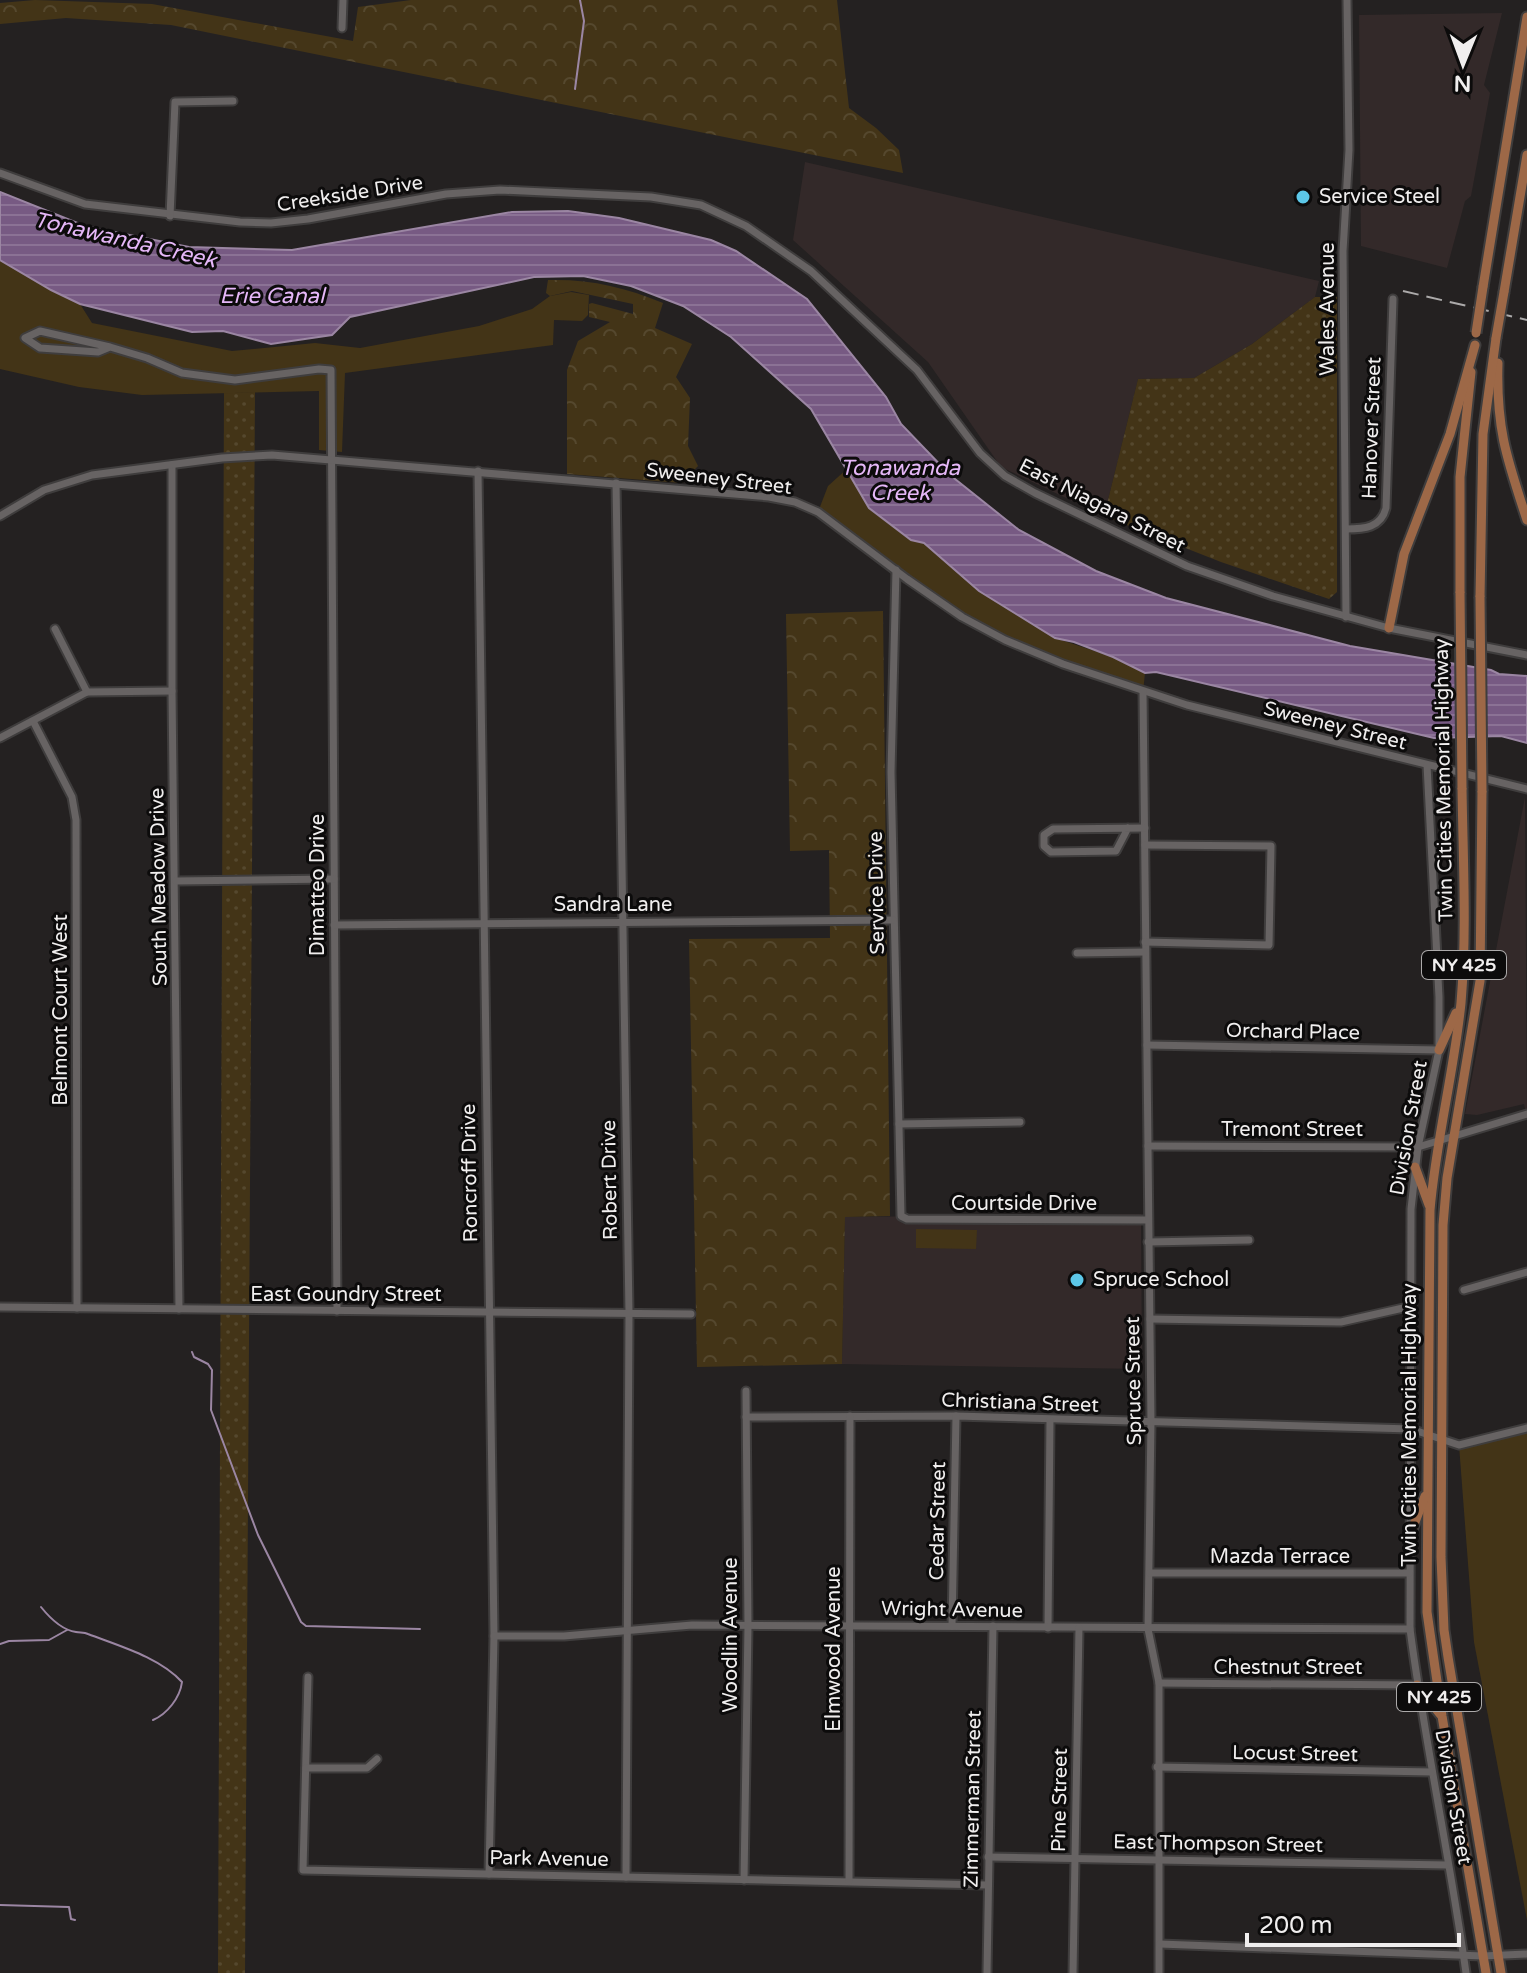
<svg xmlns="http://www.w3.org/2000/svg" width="1527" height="1973" font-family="'Varela Round',sans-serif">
<defs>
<pattern id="grass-dots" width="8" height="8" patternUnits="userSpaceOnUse" patternTransform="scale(2)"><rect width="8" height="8" fill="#433417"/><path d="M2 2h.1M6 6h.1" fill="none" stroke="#55482e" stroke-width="1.8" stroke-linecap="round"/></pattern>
<pattern id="forest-crowns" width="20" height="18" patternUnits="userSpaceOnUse" patternTransform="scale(2)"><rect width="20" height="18" fill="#433417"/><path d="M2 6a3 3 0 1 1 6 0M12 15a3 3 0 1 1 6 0" fill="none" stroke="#55482e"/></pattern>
<pattern id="water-rules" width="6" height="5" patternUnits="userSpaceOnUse" patternTransform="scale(2)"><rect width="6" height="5" fill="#775a83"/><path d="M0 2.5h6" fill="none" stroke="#8b7295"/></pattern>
</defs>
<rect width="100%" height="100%" fill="#242121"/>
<g fill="#332929">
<path d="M1502,13L1484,85L1490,93L1471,196L1465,201L1447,268L1361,246L1359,15Z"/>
<path d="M805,162L1319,281L1315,297L1252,344L1194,378L1138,379L1104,516L1001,467L928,362L793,240Z"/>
<path d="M1525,797L1527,1116L1524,1104L1477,1115L1465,1114Z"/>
<path d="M1141,1214L1142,1369L842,1364L845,1217Z"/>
</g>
<g fill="url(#grass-dots)">
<path d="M1315,297H1337V592L1329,599L1221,562L1104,516L1138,379L1194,378L1252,344Z"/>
<path d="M255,392L245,1973H218L224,393Z"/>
</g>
<g fill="url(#forest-crowns)">
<path d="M35,0L152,4L353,41L358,7L411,0H837L849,108L876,128L899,150L903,173L171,25L66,18L0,24V3Z"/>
<path d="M548,280C591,279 624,287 663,303L655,328L692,344L676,377L690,398L688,446L698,466L682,483L567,474V370L578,341L610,322L589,317V304L592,303L633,314V304L572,291L550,296L546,293Z"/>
<path d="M883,611L890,1216L845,1217L842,1364L697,1367L689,939L830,938L829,850L790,851L786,614Z"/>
</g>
<g fill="#433417">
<path d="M0,260L51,290L80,304L92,323L232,351L315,343L360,348L479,326L532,309L550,296L571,292L589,295L588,315L582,321L554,320L553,345L345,373L342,452L319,450V391L142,395L79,387L0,369Z"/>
<path d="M848,468L869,508L911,540L924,543L979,591L1055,638L1113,657L1145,673L1143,692L1005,640L907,579L818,512L828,486Z"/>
<path d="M916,1229L977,1230L976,1249L916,1248Z"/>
<path d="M1527,1428V1920L1474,1642L1459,1445Z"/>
</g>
<path fill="url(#water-rules)" stroke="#9b86a3" stroke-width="2" d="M0,192L85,226L189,247L292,250L512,212L568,211L619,218L711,240L736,251L807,299L886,397L901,424L950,475L1019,530L1096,571L1166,598L1350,646L1491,670L1499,674L1527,676V743L1501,736L1434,738L1156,672L1145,673L1113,657L1074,642L1055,638L979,591L924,543L911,540L869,508L811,409L731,337L683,306L631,286L583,276L534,277L350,317L332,335L271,344L223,331L192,332L80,304L51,290L0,260Z"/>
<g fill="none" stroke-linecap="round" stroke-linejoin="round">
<g stroke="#9b86a3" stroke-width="2">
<path d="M575,89L584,21L580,0"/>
<path d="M192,1352L194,1357L208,1364L212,1370L211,1410L258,1535L301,1622L306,1626L420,1629"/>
<path d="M41,1607C49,1617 62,1630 76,1632C80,1633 84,1632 88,1634C119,1646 159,1657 182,1682C180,1698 167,1714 153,1720"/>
<path d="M0,1644L9,1641L49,1640L67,1630"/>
<path d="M0,1905L69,1907L71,1919L75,1920"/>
</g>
<g stroke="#3f3d3d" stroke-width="11">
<g id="minor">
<path d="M342,28L343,0"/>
<path d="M0,173L85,204L240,222L271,223L308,219L446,194L500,190L651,197L701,205L746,226L811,271L917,370L980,453L1005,476L1035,493L1187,566L1273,596L1389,628L1527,655"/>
<path d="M170,216L175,102L233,101"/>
<path d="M110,347L40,331L25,338L40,348L98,352L110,347L147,358L182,373L235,380L319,369L331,370L337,1311"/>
<path d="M172,465V691L179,1309"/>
<path d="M478,471L494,1636L489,1874"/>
<path d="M616,483L629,1313L626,1877"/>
<path d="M0,516L44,490L92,475L222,458L272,455L769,497L795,502L818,512L907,579L962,617L1005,640L1063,664L1187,705L1527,789"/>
<path d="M1346,529C1364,529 1381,528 1386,508L1393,299"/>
<path d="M896,570L891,772L901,1216L907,1219L1148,1220"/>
<path d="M1346,617L1343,251L1349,150L1347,0"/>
<path d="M55,629L87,692"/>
<path d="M1143,692L1151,1422L1148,1629L1159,1683V1973"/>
<path d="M33,721L72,797L76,820L77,1308"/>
<path d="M0,738L87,692L172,691"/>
<path d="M1427,765L1439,997V1050L1418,1147L1411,1209L1410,1629C1425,1744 1450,1858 1466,1973"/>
<path d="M1128,828L1116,851L1051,852L1044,846V835L1053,829L1145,828"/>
<path d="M1145,845L1271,846L1269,945L1145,942"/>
<path d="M176,881L334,879"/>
<path d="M334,925L893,920"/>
<path d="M1077,953L1145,952"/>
<path d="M1147,1045L1439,1050"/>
<path d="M899,1124L1020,1122"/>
<path d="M1148,1146L1418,1147L1527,1114"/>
<path d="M1148,1242L1249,1240"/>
<path d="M1464,1290L1527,1272"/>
<path d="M0,1307L691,1314"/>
<path d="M1150,1319L1341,1322L1412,1306"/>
<path d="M746,1417L956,1416L1411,1429L1459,1445L1527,1428"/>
<path d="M1150,1573H1409"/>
<path d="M952,1626L956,1416"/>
<path d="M1048,1628L1050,1420"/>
<path d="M494,1636H564L692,1625L1410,1629"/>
<path d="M308,1677L303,1870L987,1885"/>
<path d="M1159,1683L1417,1685"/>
<path d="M1157,1767L1432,1772"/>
<path d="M306,1768H367L377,1759"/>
<path d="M988,1857L1448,1865"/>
<path d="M744,1880L748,1626L746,1391"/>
<path d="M849,1881L850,1416"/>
<path d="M1160,1944L1483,1956L1527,1954"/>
<path d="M987,1973L993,1626"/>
<path d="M1073,1973L1079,1628"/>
</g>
</g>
<g stroke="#3f3d3d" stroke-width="13">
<g id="major">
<path d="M1483,287L1527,17"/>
<path d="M1504,292L1527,155"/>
<path d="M1498,363C1496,429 1507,459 1527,520"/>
<path d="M1460,593V477L1471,372"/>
<path d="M1480,597L1483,434L1496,338"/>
<path d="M1389,628L1404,554L1450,434L1475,345"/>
<path d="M1462,788C1463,859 1467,932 1461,1003C1454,1072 1436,1140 1430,1210L1427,1612L1442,1716L1486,1973"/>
<path d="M1482,791L1480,981L1447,1178L1443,1225L1441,1557L1444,1630L1448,1657L1501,1973"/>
<path d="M1439,1050L1456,1013"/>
<path d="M1415,1167L1429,1205"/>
<path d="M1410,1535L1425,1496"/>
<path d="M1417,1685L1440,1714"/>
</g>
</g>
<use href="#minor" stroke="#676363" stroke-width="7"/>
<use href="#major" stroke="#9d6847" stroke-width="9"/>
<path stroke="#acaaaa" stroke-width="2" stroke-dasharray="16 8" stroke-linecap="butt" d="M1403,291L1527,320"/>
<g stroke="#3f3d3d" stroke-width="13" stroke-linecap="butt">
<g id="major-bridge">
<path d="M1476,333L1483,287"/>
<path d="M1496,338L1504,292"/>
<path d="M1460,593L1462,788"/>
<path d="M1480,597L1482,791"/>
</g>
</g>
<use href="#major-bridge" stroke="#9d6847" stroke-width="9"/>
</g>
<g fill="#5cc7e8" stroke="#0c0b0b" stroke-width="3">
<circle cx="1303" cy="197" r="8"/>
<circle cx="1077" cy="1280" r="8"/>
</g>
<g text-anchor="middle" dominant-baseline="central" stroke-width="6" stroke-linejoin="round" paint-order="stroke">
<g fill="#0c0b0b" stroke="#acaaaa" stroke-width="2">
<rect x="1422" y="951" width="84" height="28" rx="6"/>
<rect x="1397" y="1683" width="84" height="28" rx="6"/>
</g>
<g font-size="18" font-weight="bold" fill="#f0eeee">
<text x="1464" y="965">NY 425</text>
<text x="1439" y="1697">NY 425</text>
</g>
<g font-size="20" fill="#f0eeee" stroke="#0c0b0b">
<text transform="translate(350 194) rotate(-9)">Creekside Drive</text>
<text transform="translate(1328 309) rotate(-90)">Wales Avenue</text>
<text transform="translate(1372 428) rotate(-88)">Hanover Street</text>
<text transform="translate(719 479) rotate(7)">Sweeney Street</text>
<text transform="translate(1102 506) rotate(27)">East Niagara Street</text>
<text transform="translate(1335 726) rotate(14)">Sweeney Street</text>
<text transform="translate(1444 780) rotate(-91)">Twin Cities Memorial Highway</text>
<text transform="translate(318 885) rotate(-90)">Dimatteo Drive</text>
<text transform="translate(159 887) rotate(-91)">South Meadow Drive</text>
<text transform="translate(877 893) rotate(-91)">Service Drive</text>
<text x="613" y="905">Sandra Lane</text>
<text transform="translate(61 1010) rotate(-90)">Belmont Court West</text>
<text transform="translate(1293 1032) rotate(1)">Orchard Place</text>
<text transform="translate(1409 1128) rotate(-80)">Division Street</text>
<text x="1292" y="1130">Tremont Street</text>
<text transform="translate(470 1173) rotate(-91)">Roncroff Drive</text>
<text transform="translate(610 1180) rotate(-91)">Robert Drive</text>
<text x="1024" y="1204">Courtside Drive</text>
<text x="346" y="1295">East Goundry Street</text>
<text transform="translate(1134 1381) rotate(-91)">Spruce Street</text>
<text transform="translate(1020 1403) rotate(2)">Christiana Street</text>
<text transform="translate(1410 1425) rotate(-90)">Twin Cities Memorial Highway</text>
<text transform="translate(938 1521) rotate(-89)">Cedar Street</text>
<text x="1280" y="1557">Mazda Terrace</text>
<text transform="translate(952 1610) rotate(1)">Wright Avenue</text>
<text transform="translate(731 1635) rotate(-90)">Woodlin Avenue</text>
<text transform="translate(834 1649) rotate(-90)">Elmwood Avenue</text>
<text x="1288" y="1668">Chestnut Street</text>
<text transform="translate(1295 1754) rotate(1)">Locust Street</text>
<text transform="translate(1453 1797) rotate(80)">Division Street</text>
<text transform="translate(973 1799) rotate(-89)">Zimmerman Street</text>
<text transform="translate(1060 1800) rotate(-89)">Pine Street</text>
<text transform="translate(1218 1844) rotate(1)">East Thompson Street</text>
<text transform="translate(549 1859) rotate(1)">Park Avenue</text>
</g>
<g font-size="20" fill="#f0eeee" stroke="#0c0b0b" text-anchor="start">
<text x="1319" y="197">Service Steel</text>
<text x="1093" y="1280">Spruce School</text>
</g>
<g font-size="22" font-style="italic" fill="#e5b7f8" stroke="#0c0b0b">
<text transform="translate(125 240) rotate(13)">Tonawanda Creek</text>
<text x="272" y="296">Erie Canal</text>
<text x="900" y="468">Tonawanda<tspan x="900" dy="25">Creek</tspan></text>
</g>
</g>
<g transform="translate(1463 64) rotate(181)" stroke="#0c0b0b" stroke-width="6" paint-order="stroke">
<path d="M0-6L14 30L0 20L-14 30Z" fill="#f0eeee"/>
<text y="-12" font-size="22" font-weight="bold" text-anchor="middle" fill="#f0eeee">N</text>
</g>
<path d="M1247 1933v12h212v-12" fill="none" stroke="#f0eeee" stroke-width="4"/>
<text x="1259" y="1933" font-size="24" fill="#f0eeee" stroke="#0c0b0b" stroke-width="6" paint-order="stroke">200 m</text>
</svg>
